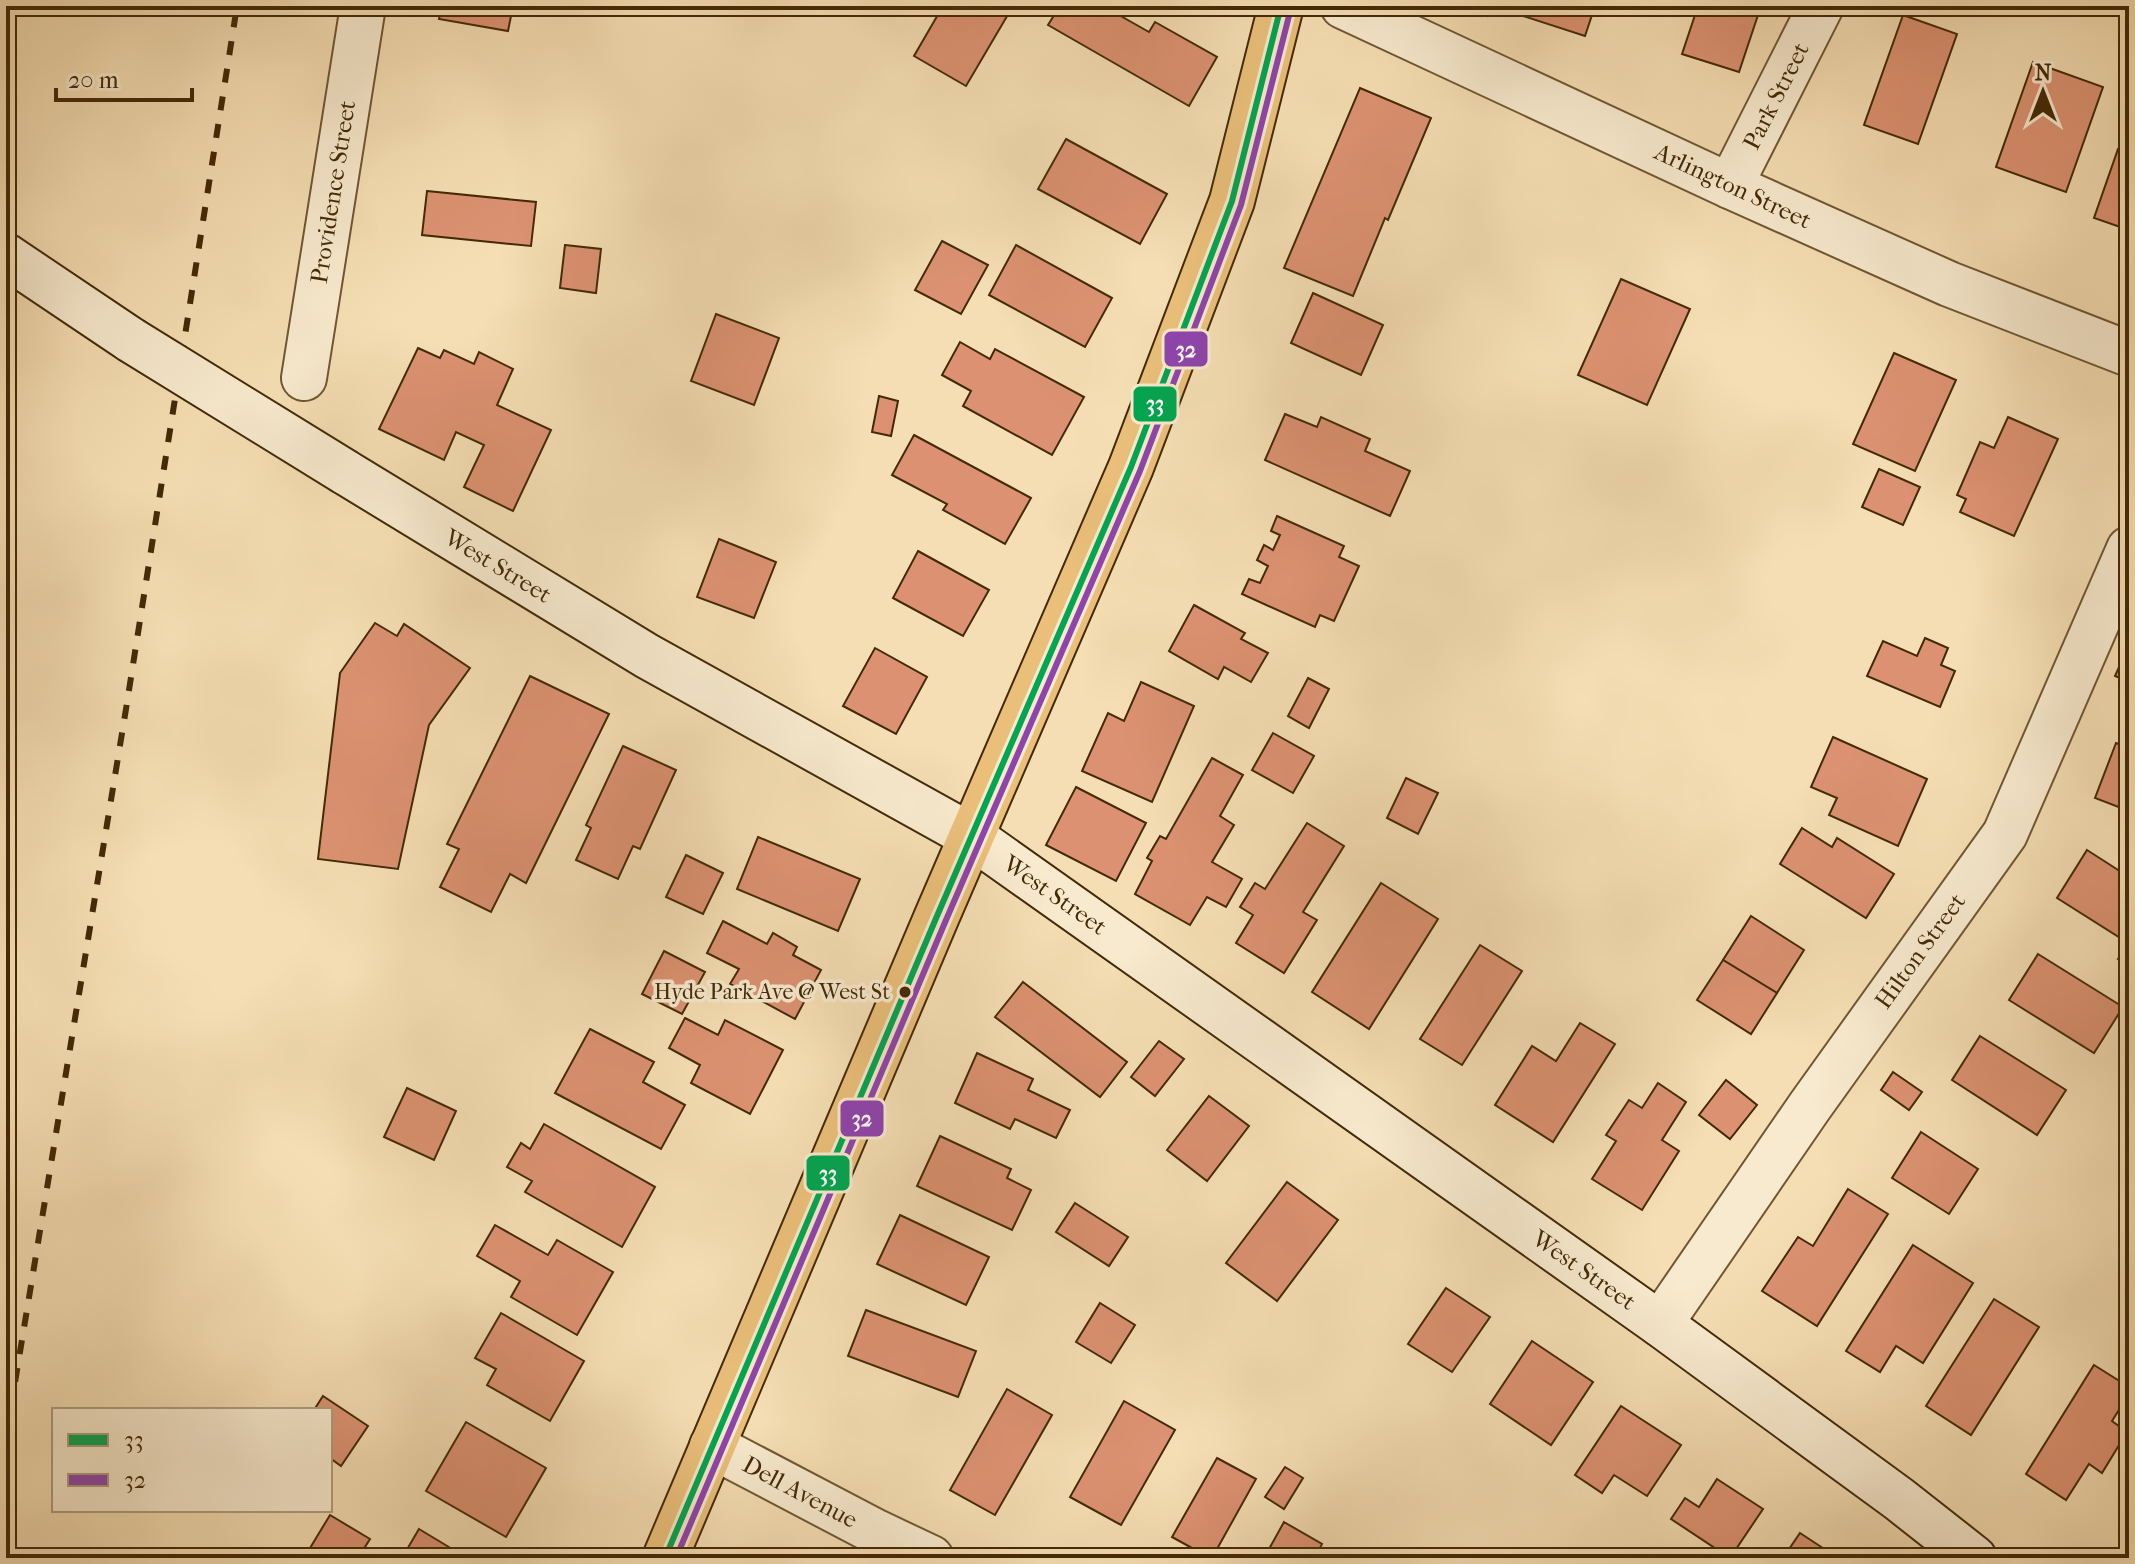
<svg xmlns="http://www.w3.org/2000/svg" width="2135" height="1564" font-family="'IM FELL French Canon',serif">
<rect width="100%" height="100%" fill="#f5deb3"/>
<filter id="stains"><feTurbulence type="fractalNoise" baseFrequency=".0025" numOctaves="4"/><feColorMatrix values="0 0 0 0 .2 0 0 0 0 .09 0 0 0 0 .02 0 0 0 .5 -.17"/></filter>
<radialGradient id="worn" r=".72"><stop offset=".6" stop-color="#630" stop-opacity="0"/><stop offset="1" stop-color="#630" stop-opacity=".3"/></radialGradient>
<g fill="#dc9272" stroke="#432a07" stroke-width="2">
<path d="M442,6H513L508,31L439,19Z"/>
<path d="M943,6H1013L966,86L914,56Z"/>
<path d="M1060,6H1103L1149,32L1155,22L1217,57L1189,106L1048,25Z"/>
<path d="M1458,6H1490L1487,16Z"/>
<path d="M1516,6H1595L1585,36L1514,13Z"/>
<path d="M1698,6H1761L1739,72L1682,54Z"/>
<path d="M1903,15L1957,34L1918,144L1864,125Z"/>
<path d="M2033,62L2103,87L2066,192L1996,167Z"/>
<path d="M1360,88L1431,118L1388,220L1385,218L1353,296L1284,268Z"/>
<path d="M1066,139L1167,194L1140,244L1038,189Z"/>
<path d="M2118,149L2129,152V230L2094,218Z"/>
<path d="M427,191L536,202L531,246L422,235Z"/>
<path d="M942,241L988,265L961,314L915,290Z"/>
<path d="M565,245L601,249L596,293L560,288Z"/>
<path d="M1016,245L1112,298L1085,347L989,295Z"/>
<path d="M1621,279L1690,309L1647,405L1578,375Z"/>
<path d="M1313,293L1383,325L1361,375L1291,343Z"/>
<path d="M716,314L779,338L754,405L691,381Z"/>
<path d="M960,342L990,359L995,349L1084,397L1052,455L963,406L971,391L942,375Z"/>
<path d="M418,348L440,358L444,350L474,364L479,352L513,369L497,405L551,430L513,511L464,487L484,445L456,432L444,460L379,429Z"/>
<path d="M1894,353L1956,380L1915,471L1853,444Z"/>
<path d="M879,396L898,401L891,436L872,432Z"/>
<path d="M1285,414L1317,427L1321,417L1370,439L1365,451L1410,471L1390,516L1265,460Z"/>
<path d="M2008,417L2058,439L2014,536L1960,512L1966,499L1957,495L1980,442L1994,448Z"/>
<path d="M914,435L1031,498L1005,544L943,510L947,504L892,475Z"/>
<path d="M1879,469L1920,487L1903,525L1862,507Z"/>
<path d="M1277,516L1344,546L1339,557L1359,566L1334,621L1320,615L1315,627L1242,594L1249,579L1260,583L1268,566L1257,560L1264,545L1273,550L1280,535L1271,531Z"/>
<path d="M719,539L776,562L754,618L697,597Z"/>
<path d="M918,551L989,590L963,636L893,598Z"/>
<path d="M1194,605L1245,633L1241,639L1268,653L1251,682L1224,667L1218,679L1169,651Z"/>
<path d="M375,623L397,636L404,624L470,668L429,725L398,869L318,859L340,673Z"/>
<path d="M1925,638L1948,648L1941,665L1955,671L1940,707L1867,676L1883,641L1917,656Z"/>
<path d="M2129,645V682L2115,676Z"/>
<path d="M875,648L927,677L896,734L843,706Z"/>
<path d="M530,676L609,714L526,883L510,874L491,912L440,887L459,849L447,844Z"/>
<path d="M1308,678L1329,689L1309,728L1288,716Z"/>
<path d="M1141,682L1194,706L1152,802L1082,771L1108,713L1124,721Z"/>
<path d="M1273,733L1314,756L1293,793L1252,770Z"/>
<path d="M1833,737L1927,779L1898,846L1829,815L1837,798L1811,787Z"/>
<path d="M2116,743L2129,748V811L2095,798Z"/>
<path d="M623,746L676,770L640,849L633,846L618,879L576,860L591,828L586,825Z"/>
<path d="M1212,758L1243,775L1220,816L1234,825L1212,862L1242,879L1226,907L1207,897L1190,925L1135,894L1152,861L1147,858L1160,836L1166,839Z"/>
<path d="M1406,778L1438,793L1418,834L1387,818Z"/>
<path d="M1076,787L1146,823L1116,881L1046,845Z"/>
<path d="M1307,823L1344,846L1303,912L1317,920L1284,973L1236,943L1253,915L1240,907L1255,883L1265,889Z"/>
<path d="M1802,828L1832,847L1837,838L1894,874L1866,918L1780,864Z"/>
<path d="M758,837L860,879L838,931L737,889Z"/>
<path d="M2087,850L2129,877V928L2122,939L2057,898Z"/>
<path d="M686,855L723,873L703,914L666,897Z"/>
<path d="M1381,883L1438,919L1369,1029L1312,992Z"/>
<path d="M1751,916L1804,950L1777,993L1723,960Z"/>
<path d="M723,921L767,944L773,933L797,947L793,955L821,970L795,1019L730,984L739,969L707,953Z"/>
<path d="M2129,943V966L2118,959Z"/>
<path d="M1480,945L1522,971L1462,1065L1420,1039Z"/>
<path d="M664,951L705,972L682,1014L642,994Z"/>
<path d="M2038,954L2123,1007L2094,1053L2009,1000Z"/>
<path d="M1723,960L1777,993L1751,1034L1697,1000Z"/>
<path d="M1023,982L1127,1062L1100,1097L995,1017Z"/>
<path d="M685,1018L718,1035L725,1020L783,1050L750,1114L691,1083L700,1065L669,1048Z"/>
<path d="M1580,1023L1615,1044L1553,1142L1495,1105L1532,1046L1556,1061Z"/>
<path d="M590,1029L654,1062L643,1082L685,1105L661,1149L555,1093Z"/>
<path d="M1980,1036L2066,1090L2037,1135L1952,1080Z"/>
<path d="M1159,1041L1184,1059L1155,1096L1131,1077Z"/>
<path d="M977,1053L1033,1079L1028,1090L1070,1110L1056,1138L1015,1119L1010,1129L955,1103Z"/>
<path d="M1893,1072L1922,1092L1909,1110L1881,1090Z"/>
<path d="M1726,1080L1757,1105L1730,1139L1699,1115Z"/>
<path d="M1658,1083L1686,1102L1662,1140L1679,1151L1642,1210L1592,1179L1616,1141L1606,1135L1629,1100L1642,1108Z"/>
<path d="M407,1088L456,1111L434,1160L384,1137Z"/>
<path d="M1209,1096L1249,1126L1207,1181L1167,1150Z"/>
<path d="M544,1124L655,1187L622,1247L525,1192L532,1181L507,1167L521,1143L530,1149Z"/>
<path d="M1921,1132L1978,1169L1949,1214L1892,1178Z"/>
<path d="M940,1136L1011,1169L1007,1178L1031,1190L1012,1230L917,1186Z"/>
<path d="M1287,1182L1338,1220L1277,1301L1226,1263Z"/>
<path d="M1848,1189L1888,1214L1817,1326L1762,1291L1798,1237L1813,1246Z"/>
<path d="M1075,1203L1128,1237L1109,1266L1056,1232Z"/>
<path d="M900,1215L989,1257L966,1305L877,1264Z"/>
<path d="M495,1225L548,1255L557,1240L613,1272L577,1335L511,1297L520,1281L477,1256Z"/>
<path d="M1913,1245L1973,1283L1923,1363L1896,1346L1880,1372L1846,1351Z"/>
<path d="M1446,1288L1490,1317L1452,1372L1408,1344Z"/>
<path d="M1994,1299L2039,1327L1971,1435L1926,1406Z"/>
<path d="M1100,1303L1135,1325L1111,1363L1076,1342Z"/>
<path d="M866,1310L976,1351L958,1397L848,1356Z"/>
<path d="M501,1313L584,1361L550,1421L487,1385L496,1369L475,1358Z"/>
<path d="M1532,1341L1593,1382L1551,1445L1490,1404Z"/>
<path d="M2094,1365L2129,1387V1394L2112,1421L2127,1432L2102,1473L2089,1464L2066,1500L2026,1474Z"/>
<path d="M1007,1389L1052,1415L995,1515L950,1490Z"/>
<path d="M323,1396L368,1426L341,1466L330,1458V1410H314Z"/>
<path d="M1124,1401L1175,1430L1121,1525L1070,1497Z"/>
<path d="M1621,1406L1681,1445L1647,1496L1614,1475L1602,1493L1575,1475Z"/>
<path d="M466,1422L546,1468L506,1537L426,1491Z"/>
<path d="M1217,1458L1256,1479L1212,1558H1210L1172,1537Z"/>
<path d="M1285,1467L1303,1478L1284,1509L1265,1497Z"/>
<path d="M1717,1479L1763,1509L1730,1558L1671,1519L1685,1498L1699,1507Z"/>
<path d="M330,1515L370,1539L358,1558H304Z"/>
<path d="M1284,1522L1322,1544L1315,1558H1264Z"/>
<path d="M419,1529L467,1558H402Z"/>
<path d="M1800,1533L1838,1558H1783Z"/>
</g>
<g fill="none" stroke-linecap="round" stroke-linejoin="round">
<g stroke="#705732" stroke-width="48">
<g id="street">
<path d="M1343,6L1730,186L1949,284L2129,354"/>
<path d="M1730,186L1821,6"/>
<path d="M304,378L363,6"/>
<path d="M1660,1324L1810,1106L2005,834L2129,549"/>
<path d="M712,1446L876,1532L931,1558"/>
</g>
</g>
<g stroke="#432a07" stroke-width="48">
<g id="secondary">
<path d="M6,256L131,340"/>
<path d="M345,472L647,656L971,836L1660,1324L1899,1499L1974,1558"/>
</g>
</g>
<g stroke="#432a07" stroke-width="48">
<path id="primary" d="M665,1558L937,916L1131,467L1232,201L1281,6"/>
</g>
<use href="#street" stroke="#f8eace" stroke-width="44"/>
<use href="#secondary" stroke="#f8eace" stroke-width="44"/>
<use href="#primary" stroke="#eabf7a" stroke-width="44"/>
<path stroke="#432a07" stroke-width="6" stroke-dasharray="14 14" stroke-linecap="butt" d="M6,1437L126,709L237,6"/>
<g stroke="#432a07" stroke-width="48" stroke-linecap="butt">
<path id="secondary-bridge" d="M131,340L345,472"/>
</g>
<use href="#secondary-bridge" stroke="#f8eace" stroke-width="44"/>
<g stroke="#f8eace" stroke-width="12">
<path id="bus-1" d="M665,1558L937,916L1131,467L1232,201L1281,6"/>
</g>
<g stroke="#f8eace" stroke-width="12">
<path id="bus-2" d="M676,1558L946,920L1140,471L1241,205L1291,8"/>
</g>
<use href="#bus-1" stroke="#00a651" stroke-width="6"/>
<use href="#bus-2" stroke="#8e44ad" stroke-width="6"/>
</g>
<circle fill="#432a07" stroke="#f8eace" stroke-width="3" cx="905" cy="992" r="7"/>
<g text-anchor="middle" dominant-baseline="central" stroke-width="7" stroke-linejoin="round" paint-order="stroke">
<g font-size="22" fill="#432a07" stroke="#f8eace" text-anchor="end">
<text x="890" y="992">Hyde Park Ave @ West St</text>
</g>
<g font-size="24" fill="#432a07" stroke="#f8eace">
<text transform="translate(1776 96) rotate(-63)">Park Street</text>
<text transform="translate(1733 186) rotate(25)">Arlington Street</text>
<text transform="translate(333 192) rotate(-81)">Providence Street</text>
<text transform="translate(498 566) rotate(31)">West Street</text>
<text transform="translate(1055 895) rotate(35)">West Street</text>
<text transform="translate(1920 951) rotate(-54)">Hilton Street</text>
<text transform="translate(1584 1270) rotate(35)">West Street</text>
<text transform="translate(800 1492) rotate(28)">Dell Avenue</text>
</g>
</g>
<g stroke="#f8eace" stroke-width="3">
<rect x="1163" y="330" width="46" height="38" rx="8" fill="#8e44ad"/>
<rect x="1132" y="385" width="46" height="38" rx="8" fill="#00a651"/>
<rect x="839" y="1099" width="46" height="39" rx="8" fill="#8e44ad"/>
<rect x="805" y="1154" width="46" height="38" rx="8" fill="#00a651"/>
</g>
<g font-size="22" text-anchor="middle" font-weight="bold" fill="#fff">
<text x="1186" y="357">32</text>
<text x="1155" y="411">33</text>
<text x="862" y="1126">32</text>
<text x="828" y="1181">33</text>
</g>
<rect width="2135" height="1564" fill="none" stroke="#f5deb3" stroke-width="32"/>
<rect x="8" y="8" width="2119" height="1548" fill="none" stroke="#432a07" stroke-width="4"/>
<rect x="16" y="16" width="2103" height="1532" fill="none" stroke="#432a07" stroke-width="2"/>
<rect x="52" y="1408" width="280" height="104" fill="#f8eace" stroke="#b09d7e" stroke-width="2"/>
<rect x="68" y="1434" width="40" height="12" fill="#00a651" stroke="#b09d7e" stroke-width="2"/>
<text x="124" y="1448" font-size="24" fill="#432a07">33</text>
<rect x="68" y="1474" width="40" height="12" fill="#8e44ad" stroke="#b09d7e" stroke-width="2"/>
<text x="124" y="1488" font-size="24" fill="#432a07">32</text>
<g transform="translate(2043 92)" stroke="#f8eace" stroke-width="6" paint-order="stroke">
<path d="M0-6L14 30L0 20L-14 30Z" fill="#432a07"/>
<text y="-12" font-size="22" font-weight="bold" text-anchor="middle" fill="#432a07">N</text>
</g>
<path d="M56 88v12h136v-12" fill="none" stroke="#432a07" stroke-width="4"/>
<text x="68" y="88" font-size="24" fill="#432a07" stroke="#f8eace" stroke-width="6" paint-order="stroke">20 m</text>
<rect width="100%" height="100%" filter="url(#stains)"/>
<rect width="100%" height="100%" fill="url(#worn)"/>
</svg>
